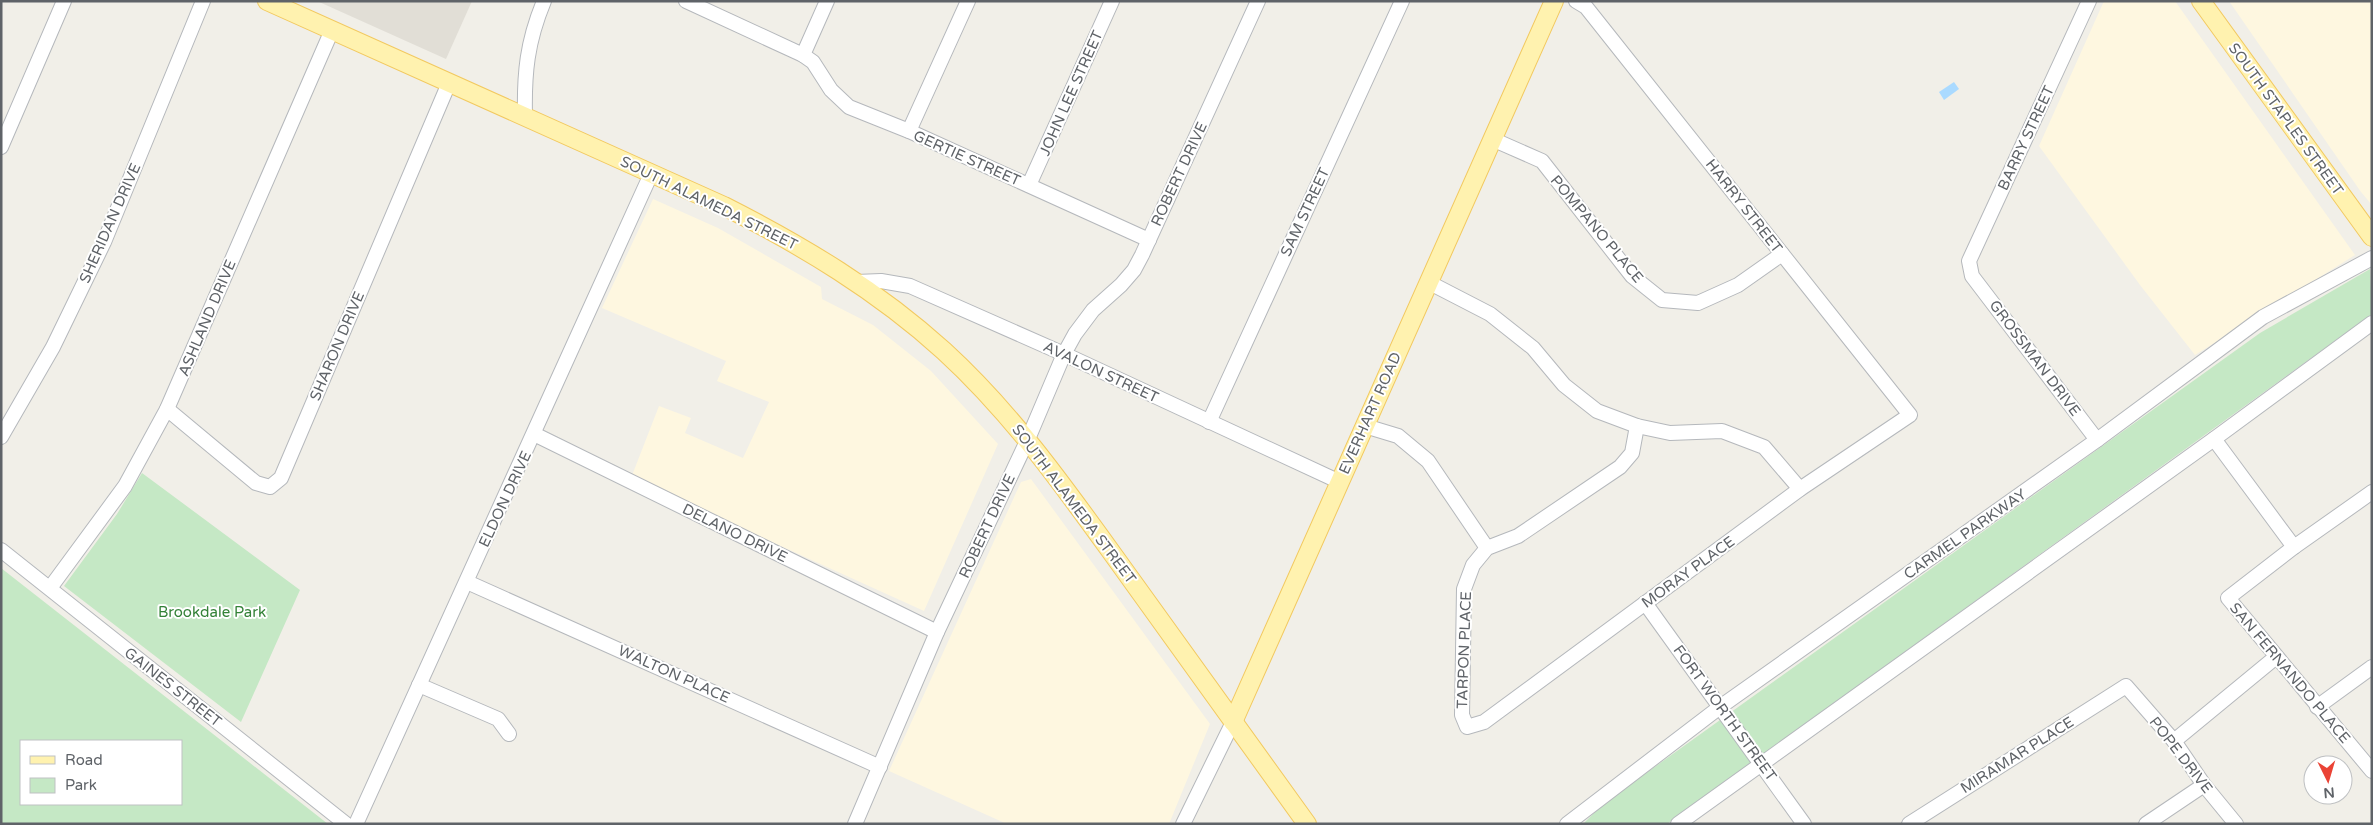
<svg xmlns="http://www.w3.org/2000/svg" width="2373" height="825" font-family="'Varela Round',sans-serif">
<rect width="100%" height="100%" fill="#f1efe8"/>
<g fill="#fef7e0">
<path d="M2104,1H2175L2355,255L2195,355L2140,285L2039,146Z"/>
<path d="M2229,1H2372V205L2361,192Z"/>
<path d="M653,199L718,228L821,287L822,299L873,325L931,371L998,444L924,611L631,478L659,406L691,418L685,433L743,458L769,402L717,381L726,361L602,308Z"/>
<path d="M1031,479L1210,724L1169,824H1007L889,771L1021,482Z"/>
</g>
<path fill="#e1ded6" d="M317,1H472L446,59Z"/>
<g fill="#c5e8c5" fill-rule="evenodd">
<path d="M2370,269L2372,314L1667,824H1583L1603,804L2260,333Z"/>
<path d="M142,473L300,590L241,722L64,586L117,514Z"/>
<path d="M1,568L328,824H1ZM21,741H181V804H21Z"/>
</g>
<path fill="#aadaff" d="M1954,82L1959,89L1944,100L1939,92Z"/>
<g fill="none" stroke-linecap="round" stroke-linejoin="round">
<g stroke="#b5b8bc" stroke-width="16">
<g id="minor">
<path d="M686,1L803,55L813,62L831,90L849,107L909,131L1149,240"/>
<path d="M1576,1L1586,7L1910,415L1800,489L1484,722L1467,727L1462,715L1464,589L1473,565L1487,548L1518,536L1620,467L1632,453L1637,426"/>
<path d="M2089,1L1969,261L1972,276L2097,440"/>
<path d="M803,55L827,1"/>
<path d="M525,117C524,73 527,42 544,1"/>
<path d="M909,131L968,1"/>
<path d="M1492,139L1542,161L1632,276L1662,300L1698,303L1738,285L1782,254"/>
<path d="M1,147L64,1"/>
<path d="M1029,185L1112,1"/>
<path d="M856,282L881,281L910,286L1064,354L1340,482"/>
<path d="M1428,282L1490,314L1533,348L1564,385L1597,411L1637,426L1670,433L1722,431L1764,447L1800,489"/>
<path d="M167,409L256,483L270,487L281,478L449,83"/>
<path d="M1209,422L1402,1"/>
<path d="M1365,426L1398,436L1428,461L1487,548"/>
<path d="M534,434L937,632"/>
<path d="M1,437L53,347L104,242L203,1"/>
<path d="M2214,439L2294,547"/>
<path d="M2372,492L2294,547L2228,598L2372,771"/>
<path d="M1,550L346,824"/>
<path d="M467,582L880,767"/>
<path d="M50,588L125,486L167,409L332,30"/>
<path d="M1645,603L1804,824"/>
<path d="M419,685L498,719L509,734"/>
<path d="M2317,707L2372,667"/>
<path d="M2174,741L2276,657"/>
<path d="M356,824L651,174"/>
<path d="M855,824L937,632L1028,439L1064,354L1075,334L1093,310L1121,285L1134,270L1142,255L1258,1"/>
<path d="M1183,824L1233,722"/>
<path d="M1567,824L1720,707L2097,440L2263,317L2372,258"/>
<path d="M1678,824L2214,439L2372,323"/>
<path d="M1909,824L2126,686L2174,741L2204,785L2236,824"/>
<path d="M2146,824L2204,785"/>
</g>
</g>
<g stroke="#f2c960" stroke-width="20">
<g id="major">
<path d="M267,1L724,206C803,246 878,291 944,351C1014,415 1067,491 1122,567C1184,653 1245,739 1307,824"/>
<path d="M2201,1L2372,237"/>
<path d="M1233,722L1554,1"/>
</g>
</g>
<use href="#minor" stroke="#fff" stroke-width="14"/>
<use href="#major" stroke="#fff2af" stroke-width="18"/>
</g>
<g text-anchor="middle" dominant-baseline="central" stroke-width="4" stroke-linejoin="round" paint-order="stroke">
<g font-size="15" fill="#5f6368" stroke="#fff">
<text transform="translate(1071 93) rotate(-66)">JOHN LEE STREET</text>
<text transform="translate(2286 119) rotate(54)">SOUTH STAPLES STREET</text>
<text transform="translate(2026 138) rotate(-65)">BARRY STREET</text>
<text transform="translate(967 158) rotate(24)">GERTIE STREET</text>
<text transform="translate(1179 174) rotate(-65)">ROBERT DRIVE</text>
<text transform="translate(709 203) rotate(26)">SOUTH ALAMEDA STREET</text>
<text transform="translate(1744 206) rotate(52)">HARRY STREET</text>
<text transform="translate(1305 212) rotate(-65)">SAM STREET</text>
<text transform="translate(110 223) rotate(-66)">SHERIDAN DRIVE</text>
<text transform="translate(1597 229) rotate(50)">POMPANO PLACE</text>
<text transform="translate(207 318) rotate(-67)">ASHLAND DRIVE</text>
<text transform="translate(337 346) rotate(-67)">SHARON DRIVE</text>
<text transform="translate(2035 358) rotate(53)">GROSSMAN DRIVE</text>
<text transform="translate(1101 372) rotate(25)">AVALON STREET</text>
<text transform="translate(1370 413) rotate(-66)">EVERHART ROAD</text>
<text transform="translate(505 499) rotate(-65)">ELDON DRIVE</text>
<text transform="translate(1074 504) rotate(53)">SOUTH ALAMEDA STREET</text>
<text transform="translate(987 526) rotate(-65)">ROBERT DRIVE</text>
<text transform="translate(735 533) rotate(26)">DELANO DRIVE</text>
<text transform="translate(1965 534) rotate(-35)">CARMEL PARKWAY</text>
<text transform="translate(1688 572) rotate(-36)">MORAY PLACE</text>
<text transform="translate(1464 650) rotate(-88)">TARPON PLACE</text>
<text transform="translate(2290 673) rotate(50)">SAN FERNANDO PLACE</text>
<text transform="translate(674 674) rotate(24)">WALTON PLACE</text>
<text transform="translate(173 687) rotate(38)">GAINES STREET</text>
<text transform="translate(1725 713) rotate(54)">FORT WORTH STREET</text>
<text transform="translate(2017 755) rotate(-32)">MIRAMAR PLACE</text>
<text transform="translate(2181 755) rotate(52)">POPE DRIVE</text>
</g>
<g font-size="15" fill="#348238" stroke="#fff">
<text x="212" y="612">Brookdale Park</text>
</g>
</g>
<rect width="2373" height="825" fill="none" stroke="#5f6368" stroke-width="5"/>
<rect x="20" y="740" width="162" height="65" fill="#ffffff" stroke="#bfc1c3"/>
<rect x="30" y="756" width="25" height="8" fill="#fff2af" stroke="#bfc1c3"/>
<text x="65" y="765" font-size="15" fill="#5f6368">Road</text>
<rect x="30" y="778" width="25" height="15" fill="#c5e8c5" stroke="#bfc1c3"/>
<text x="65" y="790" font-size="15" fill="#5f6368">Park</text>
<g transform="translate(2328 780) rotate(175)"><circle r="24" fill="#ffffff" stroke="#bfc1c3"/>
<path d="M0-4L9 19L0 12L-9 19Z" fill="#ea4335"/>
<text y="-8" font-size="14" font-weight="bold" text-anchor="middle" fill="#5f6368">N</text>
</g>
</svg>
